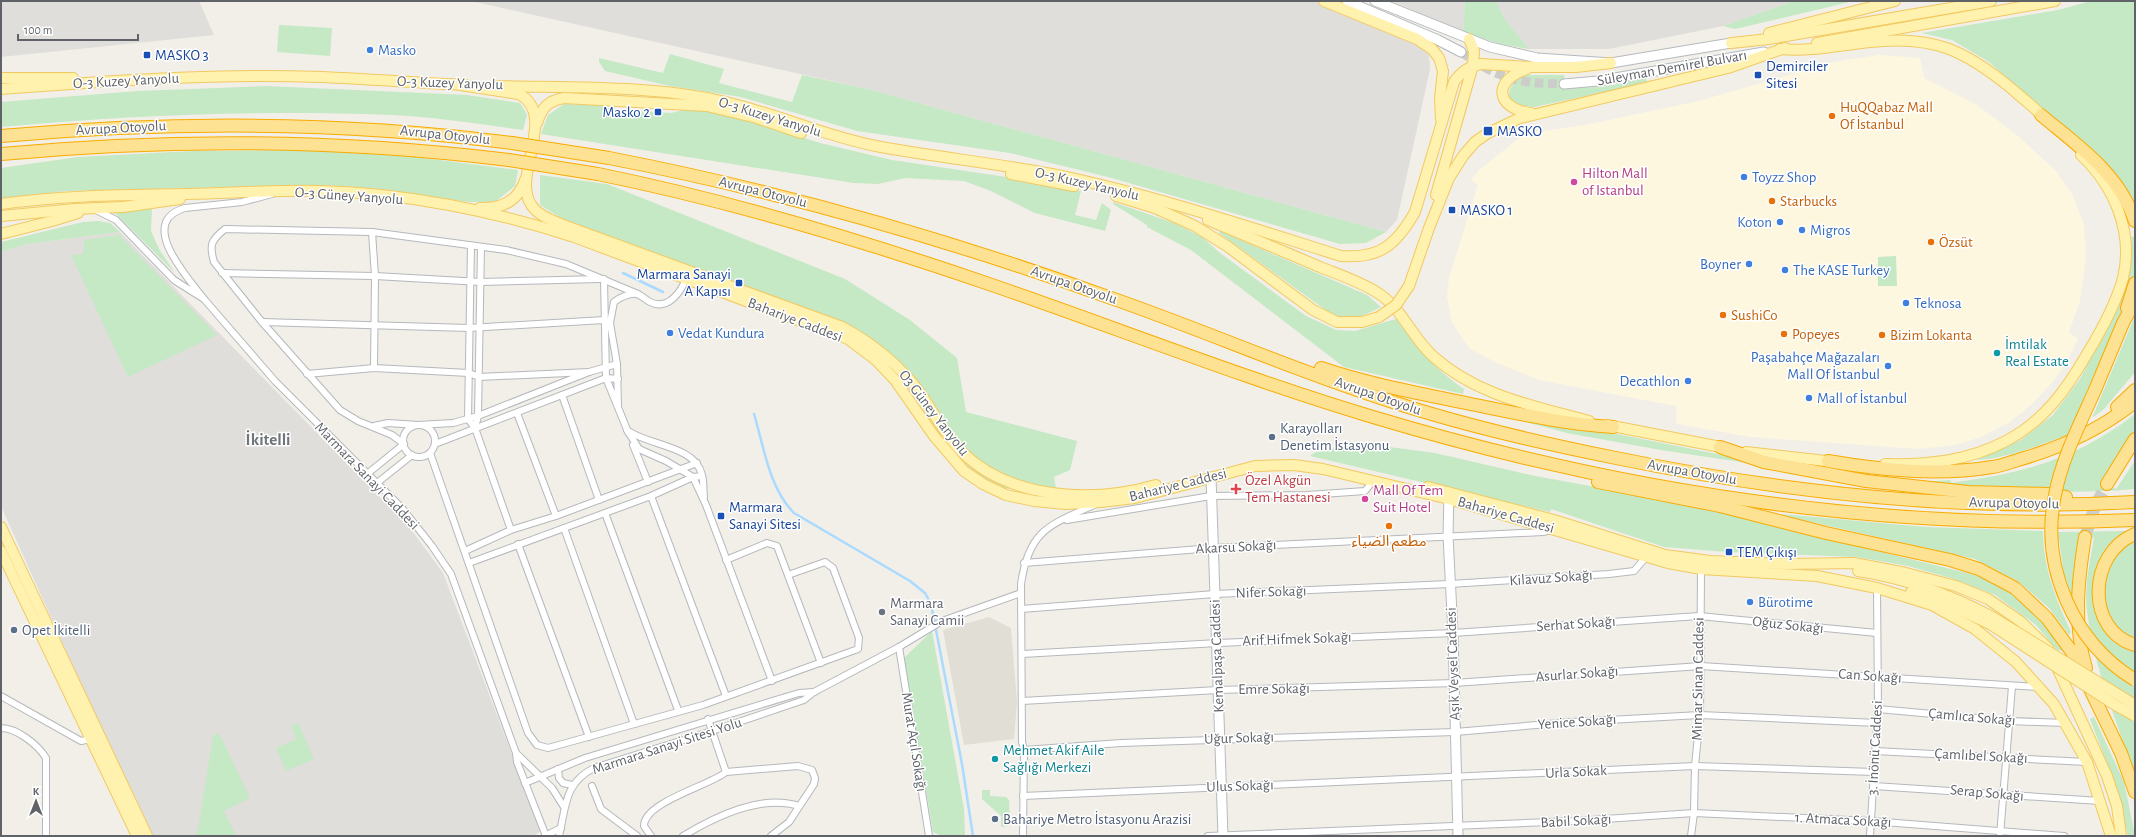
<svg xmlns="http://www.w3.org/2000/svg" width="2136" height="837" font-family="'Alegreya Sans','Noto Sans Arabic',sans-serif">
<rect width="100%" height="100%" fill="#f1efe8"/>
<path fill="#fef7e0" d="M1879,55L1920,58L1924,78L1977,105L2018,136L2056,171L2072,194L2084,224L2086,257L2080,301L2069,332L2078,339L2065,365L2052,383L2032,404L2010,422L1981,437L1955,445L1919,449L1751,437L1677,424L1676,406L1539,380L1497,363L1469,348L1461,336L1452,322L1447,297L1449,278L1478,185L1471,180L1479,170L1518,139L1530,133L1585,125L1699,101L1833,62Z"/>
<g fill="#e0deda">
<path d="M1,1H199L214,35L1,57Z"/>
<path d="M471,1H1319L1424,47L1429,56L1430,69L1397,220L1386,232L868,89Z"/>
<path d="M1392,1H1465L1463,32Z"/>
<path d="M1496,1H1794L1723,26L1609,49H1529L1505,19Z"/>
<path d="M120,232L410,528L443,573L541,831L533,836H153L69,658L1,506V252L27,244Z"/>
</g>
<path fill="#e1ded6" d="M989,617L1011,628L1017,702L1014,739L964,745L943,630Z"/>
<g fill="#c5e8c5">
<path d="M1465,1H1496L1505,19L1529,49L1500,44L1463,32Z"/>
<path d="M1794,1H1854L1735,29L1723,26Z"/>
<path d="M2091,1H2135V206L2108,167L1989,62L1952,40L1922,33L2058,10Z"/>
<path d="M279,25L332,28L330,56L277,52Z"/>
<path d="M670,54L724,69L719,83L792,102L802,75L868,89L1386,232L1366,243L1340,244L1108,177L1010,153L857,131L741,97L670,86L605,71L599,62V58L663,73Z"/>
<path d="M1523,75H1564L1565,88L1603,87L1646,78L1647,83L1534,107L1518,105L1509,97C1509,87 1514,80 1523,75Z"/>
<path d="M266,86L467,95L520,103L527,115L523,130C479,124 435,117 391,115C262,110 129,115 1,127V102L138,91Z"/>
<path d="M564,104L599,105L616,110L671,113L689,109L724,112L820,143L892,160L1013,178L1081,191L1075,215L1096,220L1102,203L1111,210L1105,231L1035,213L991,191L964,181L905,178L878,184L854,183L541,134L548,115Z"/>
<path d="M305,150L407,156L518,170L515,186L495,202H468L381,189L325,185L65,191L1,199V168L78,157L192,151Z"/>
<path d="M540,175L607,184L845,279L910,320L957,358L966,412L1077,441L1070,470L1054,477L1057,494L995,487L970,470L937,411L910,371L877,343L566,221L540,205Z"/>
<path d="M1113,202L1174,223L1202,237L1220,253L1306,316L1336,330L1355,331L1396,319C1418,347 1434,369 1464,389L1463,394L1344,367L1191,250L1147,227V225L1113,204Z"/>
<path d="M152,208L151,231L159,249L175,273L114,212Z"/>
<path d="M98,221L110,223L120,232L27,244L1,252V242L83,222Z"/>
<path d="M1220,231L1367,295L1381,307L1362,316H1334L1219,233Z"/>
<path d="M119,235L217,335L128,377L71,255L83,254L84,240Z"/>
<path d="M2135,236V269L2131,290L2068,435C2038,445 2007,459 1975,460L2021,440L2053,415L2080,379L2125,290L2131,263V237Z"/>
<path d="M1896,256L1897,286H1878V257Z"/>
<path d="M2135,316V372L2104,409L2092,418Z"/>
<path d="M1436,398L1807,472L1661,450L1567,433Z"/>
<path d="M2135,414V430L2101,483L2116,489L2135,461V489C2066,495 1994,490 1925,482L1950,480L1952,483C1975,479 1999,476 2021,470C2062,460 2102,440 2135,414Z"/>
<path d="M1347,446L1389,447L1435,453L1535,476L1673,501L1967,573C1977,576 1988,579 1997,584C2025,598 2047,625 2066,651L2057,650L2036,625L1995,595L1951,578L1908,566L1857,557L1728,552L1664,547L1551,509L1550,512L1310,456L1316,452Z"/>
<path d="M1781,514L1925,527L2043,531C2043,568 2056,599 2071,632L2069,635L2050,609L2019,582L1975,559L1798,519Z"/>
<path d="M2127,531L2106,549L2096,572L2103,627L2112,639L2135,649V774C2116,721 2094,667 2087,611C2084,586 2090,562 2094,538L2081,535L2074,567L2072,595L2064,575L2058,532Z"/>
<path d="M2135,542V639C2127,635 2120,633 2115,626C2099,607 2102,572 2117,553C2122,548 2129,545 2135,542Z"/>
<path d="M932,631L964,809L965,836H942L933,832L904,658Z"/>
<path d="M2094,717L2124,782L2135,836H2128L2116,786L2090,719Z"/>
<path d="M298,723L314,759L286,771L276,748L296,739L291,726Z"/>
<path d="M219,733L250,798L224,811L236,836H194L198,830L213,736Z"/>
<path d="M982,790H990V796L1006,797L1009,800L1010,822L1008,826L1001,827V816L982,799Z"/>
</g>
<g fill="none" stroke-linecap="round" stroke-linejoin="round">
<g stroke="#aadaff" stroke-width="2.5">
<path d="M623,273L663,292"/>
<path d="M754,414C764,447 769,488 794,513L910,581L925,593L931,604L962,764L973,836"/>
</g>
<path stroke="#ccccc8" stroke-width="9" stroke-dasharray="9 4.5" stroke-linecap="butt" d="M1461,52C1501,80 1516,83 1564,84"/>
<path stroke="#ccccc8" stroke-width="12" stroke-dasharray="12 6" stroke-linecap="butt" d="M2085,537L2095,506L2107,484"/>
<g stroke="#b5b8bc" stroke-width="8">
<g id="street">
<path d="M96,210L116,220L174,280L204,299C188,278 136,222 185,208L242,202L272,194"/>
<path d="M372,232L375,276L374,368"/>
<path d="M471,246L468,419L475,428L511,530"/>
<path d="M222,273L375,276L481,282L600,279"/>
<path d="M604,279L606,378L628,432"/>
<path d="M204,299L275,381L402,508L432,546L451,574L516,753L517,762L546,836"/>
<path d="M262,322L469,328L604,320L610,323"/>
<path d="M307,374L374,368L469,373L479,377L589,372"/>
<path d="M562,395L599,500"/>
<path d="M618,406L617,364L610,323L614,302C621,297 628,293 637,294C641,295 646,300 650,302C668,311 681,292 687,277"/>
<path d="M517,413L556,516"/>
<circle cx="419" cy="441" r="16"/>
<path d="M374,426L388,423L418,425L453,423L478,416L589,372L617,364"/>
<path d="M475,428L478,416L481,247"/>
<path d="M627,430L639,449L666,461L693,477L706,505L772,681"/>
<path d="M630,432C652,446 695,446 702,475C704,482 703,490 704,497"/>
<path d="M435,444L606,378L618,379"/>
<path d="M633,445L648,482"/>
<path d="M430,453L528,733L537,745L548,748L703,705L858,649L859,638L833,568L825,562L788,575"/>
<path d="M367,474L404,444L392,435L358,421L340,410L262,322L214,262C209,245 211,240 225,229L372,232L506,250L566,264L638,294"/>
<path d="M377,483L412,455"/>
<path d="M651,496L726,696"/>
<path d="M605,513L678,710"/>
<path d="M1067,520L1211,496L1308,495L1365,491L1373,481"/>
<path d="M564,528L634,724"/>
<path d="M518,544L589,737"/>
<path d="M465,551L511,530L556,516L697,463"/>
<path d="M726,560L767,543L777,546L821,663"/>
<path d="M469,563L651,496L693,477L702,476"/>
<path d="M1024,563L1213,548L1543,532L1551,530"/>
<path d="M1021,609L1215,594L1450,584L1609,574L1634,571L1646,557"/>
<path d="M899,647L929,836"/>
<path d="M1022,654L1218,643L1453,633L1699,616L1877,633"/>
<path d="M1,696L81,741L91,739"/>
<path d="M1022,701L1218,690L1454,683L1701,666L2039,687"/>
<path d="M1878,709L2009,721L2066,723"/>
<path d="M1,728C17,728 38,745 46,758V836"/>
<path d="M1024,750L1121,743L1455,732L1572,722L1700,715L1877,723"/>
<path d="M1875,751L2087,762"/>
<path d="M516,753L552,788L564,807"/>
<path d="M558,769L559,778L563,783L572,785"/>
<path d="M726,772L798,766L812,770L815,778L814,784L789,822L771,836"/>
<path d="M525,783L585,758L799,693L814,692"/>
<path d="M592,786L601,809L637,836"/>
<path d="M1874,786L2100,801"/>
<path d="M1023,796L1695,766L1874,772"/>
<path d="M545,836L561,828"/>
<path d="M559,836C566,807 564,783 594,768L712,731L804,700L814,692L899,647L942,621L1021,593"/>
<path d="M651,836L644,826C644,802 709,786 726,772L708,719"/>
<path d="M683,836C716,816 761,794 799,806"/>
<path d="M1023,836L1024,750L1022,742L1021,584C1029,529 1050,525 1096,504"/>
<path d="M1208,836L1575,821L1694,813L1871,821L2064,836"/>
<path d="M1691,836L1694,813L1695,766L1700,715L1701,569"/>
<path d="M1870,836L1878,709L1877,588"/>
<path d="M2000,836L2012,686"/>
</g>
</g>
<g stroke="#b6babf" stroke-width="11">
<g id="secondary">
<path d="M1347,1L1438,40L1461,52"/>
<path d="M1375,1L1490,47L1537,58L1611,63L1731,43"/>
<path d="M1564,84L1598,81L1764,52"/>
<path d="M1211,477L1223,836"/>
<path d="M1449,492L1448,536L1453,633L1458,836"/>
</g>
</g>
<g stroke="#f2c960" stroke-width="12">
<g id="primary">
<path d="M1324,1L1417,39L1432,49L1439,58L1443,71L1440,98L1441,119"/>
<path d="M1769,33L1895,1"/>
<path d="M1731,43L1769,39L1991,1"/>
<path d="M1817,43L2055,1"/>
<path d="M1780,49C1811,52 1840,45 1870,42C1933,35 1965,50 2012,89C2023,99 2036,108 2046,120"/>
<path d="M1527,69C1493,80 1494,108 1531,113"/>
<path d="M1,78H73"/>
<path d="M460,85L519,94C559,115 510,177 532,206C539,216 552,220 563,225L842,327C872,343 897,363 918,390C933,411 944,434 962,452C1011,500 1093,503 1156,485"/>
<path d="M496,86C572,88 652,85 726,102C777,114 825,136 876,146C935,157 994,163 1052,174C1150,194 1246,226 1341,256C1380,259 1396,245 1415,212L1454,82C1461,72 1469,66 1481,64L1531,67H1576L1611,63"/>
<path d="M1,89C108,81 214,73 321,77C370,79 418,83 466,85"/>
<path d="M537,123C542,108 547,101 564,98L707,106L757,118L801,133"/>
<path d="M1011,174L1074,186"/>
<path d="M1436,195L1473,65L1474,51L1469,39"/>
<path d="M1116,196L1155,208L1195,226L1227,246L1313,310L1337,322H1362L1379,317"/>
<path d="M1,204C63,195 126,195 188,194C233,193 277,190 322,191C405,193 495,211 574,237L848,339L876,360L895,380L934,436L964,471L983,484L1006,495L1034,501L1066,504L1101,502L1135,498L1255,466L1294,465L1323,469L1449,499L1668,563L1701,569L1817,576L1877,588L1932,605L1975,629L2016,662L2054,704L2087,762L2111,836"/>
<path d="M480,208C502,209 518,201 525,180"/>
<path d="M1,216L75,209L123,207L180,199"/>
<path d="M1208,220C1246,236 1283,251 1320,267C1340,275 1361,282 1378,293C1403,309 1412,338 1434,357C1478,396 1534,406 1589,421"/>
<path d="M1,234L52,221L78,213"/>
<path d="M1409,286L1429,228L1449,178L1463,156L1475,142L1488,133L1520,118L1728,68L1785,48"/>
<path d="M1607,425L1726,448"/>
<path d="M1746,452L1835,462"/>
<path d="M1885,464C1928,465 1968,461 2006,441C2044,421 2066,390 2087,354C2101,331 2116,304 2123,278C2134,232 2114,186 2081,155"/>
<path d="M1428,487L1554,520L1665,555L1710,561L1787,564L1854,563L1906,573L1956,586L1988,599L2020,621L2048,648L2107,776L2117,806L2121,836"/>
<path d="M1,527L147,836"/>
<path d="M1,551L137,836"/>
<path d="M1858,571C1905,578 1953,596 1994,618"/>
<path d="M1911,592L1936,599L1990,624"/>
</g>
</g>
<g stroke="#f9ab00" stroke-width="14">
<g id="highway">
<path d="M2041,115C2078,146 2119,173 2135,221"/>
<path d="M1,136C172,121 342,121 512,143"/>
<path d="M1,154C172,138 338,139 509,160"/>
<path d="M609,158C780,191 947,239 1111,298C1206,331 1298,372 1393,402C1466,426 1541,443 1616,458C1786,493 1961,512 2135,502"/>
<path d="M598,174C731,201 861,240 989,284C1117,328 1243,378 1373,417C1619,491 1878,531 2135,520"/>
<path d="M2127,308L2135,283"/>
<path d="M1321,368C1368,384 1418,393 1466,403C1515,413 1564,424 1613,427"/>
<path d="M2095,390L2123,323L2135,301"/>
<path d="M2117,407L2135,390"/>
<path d="M1720,447L1764,462L1866,481L1968,492L2048,494L2066,497"/>
<path d="M1828,461C1881,470 1938,476 1992,467C2002,466 2011,462 2021,459C2063,447 2101,429 2135,402"/>
<path d="M1598,482L1720,506L1826,533L1950,560L1979,569L2015,588L2047,618L2072,652L2121,753L2135,792"/>
<path d="M2107,484L2135,439"/>
<path d="M2135,534C2088,553 2085,630 2135,645"/>
<path d="M2085,537C2078,580 2073,625 2086,668"/>
</g>
</g>
<use href="#street" stroke="#fff" stroke-width="6"/>
<use href="#secondary" stroke="#fff" stroke-width="9"/>
<use href="#primary" stroke="#fff2af" stroke-width="10"/>
<use href="#highway" stroke="#fde293" stroke-width="12"/>
<g stroke="#f2c960" stroke-width="12" stroke-linecap="butt">
<g id="primary-bridge">
<path d="M1379,317L1396,305L1409,286"/>
<path d="M1994,618L2135,705"/>
<path d="M1990,624L2117,706L2135,716"/>
</g>
</g>
<g stroke="#f9ab00" stroke-width="14" stroke-linecap="butt">
<g id="highway-bridge">
<path d="M512,143L609,158"/>
<path d="M509,160L598,174"/>
<path d="M2095,390C2080,424 2062,458 2055,495C2040,566 2073,642 2135,680"/>
</g>
</g>
<use href="#primary-bridge" stroke="#fff2af" stroke-width="10"/>
<use href="#highway-bridge" stroke="#fde293" stroke-width="12"/>
</g>
<g fill="#3f7fe0" stroke="#fff" stroke-width="1.5">
<circle cx="370" cy="50" r="4"/>
<circle cx="1744" cy="177" r="4"/>
<circle cx="1780" cy="222" r="4"/>
<circle cx="1802" cy="230" r="4"/>
<circle cx="1749" cy="264" r="4"/>
<circle cx="1785" cy="270" r="4"/>
<circle cx="1906" cy="303" r="4"/>
<circle cx="670" cy="333" r="4"/>
<circle cx="1888" cy="366" r="4"/>
<circle cx="1688" cy="381" r="4"/>
<circle cx="1809" cy="398" r="4"/>
<circle cx="1750" cy="602" r="4"/>
</g>
<g fill="#1a4fb4" stroke="#fff" stroke-width="1.5">
<rect x="143" y="51" width="8" height="8" rx="2"/>
<rect x="1754" y="71" width="8" height="8" rx="2"/>
<rect x="654" y="108" width="8" height="8" rx="2"/>
<rect x="1483" y="126" width="10" height="10" rx="2"/>
<rect x="1448" y="206" width="8" height="8" rx="2"/>
<rect x="735" y="279" width="8" height="8" rx="2"/>
<rect x="717" y="512" width="8" height="8" rx="2"/>
<rect x="1725" y="548" width="8" height="8" rx="2"/>
</g>
<g fill="#e8710a" stroke="#fff" stroke-width="1.5">
<circle cx="1832" cy="116" r="4"/>
<circle cx="1772" cy="201" r="4"/>
<circle cx="1931" cy="242" r="4"/>
<circle cx="1723" cy="315" r="4"/>
<circle cx="1784" cy="334" r="4"/>
<circle cx="1882" cy="335" r="4"/>
<circle cx="1389" cy="526" r="4"/>
</g>
<g fill="#d1479c" stroke="#fff" stroke-width="1.5">
<circle cx="1574" cy="182" r="4"/>
<circle cx="1365" cy="499" r="4"/>
</g>
<g fill="#0f9aa8" stroke="#fff" stroke-width="1.5">
<circle cx="1997" cy="353" r="4"/>
<circle cx="995" cy="759" r="4"/>
</g>
<g fill="#5c6f8a" stroke="#fff" stroke-width="1.5">
<circle cx="1272" cy="437" r="4"/>
<circle cx="14" cy="630" r="4"/>
<circle cx="995" cy="819" r="4"/>
</g>
<path fill="#e0444e" stroke="#fff" stroke-width="1.5" d="M1234 483h4v4h4v4h-4v4h-4v-4h-4v-4h4z"/>
<circle fill="#6b7280" stroke="#fff" stroke-width="1.5" cx="882" cy="612" r="4"/>
<g text-anchor="middle" dominant-baseline="central" stroke-width="3" stroke-linejoin="round" paint-order="stroke">
<g font-size="15" fill="#366cbe" stroke="#fff" text-anchor="start">
<text x="378" y="50">Masko</text>
<text x="1752" y="177">Toyzz Shop</text>
<text x="1772" y="222" text-anchor="end">Koton</text>
<text x="1810" y="230">Migros</text>
<text x="1741" y="264" text-anchor="end">Boyner</text>
<text x="1793" y="270">The KASE Turkey</text>
<text x="1914" y="303">Teknosa</text>
<text x="678" y="333">Vedat Kundura</text>
<text x="1880" y="357" text-anchor="end">Paşabahçe Mağazaları<tspan x="1880" dy="17">Mall Of İstanbul</tspan></text>
<text x="1680" y="381" text-anchor="end">Decathlon</text>
<text x="1817" y="398">Mall of İstanbul</text>
<text x="1758" y="602">Bürotime</text>
</g>
<g font-size="15" fill="#164399" stroke="#fff" text-anchor="start">
<text x="155" y="55">MASKO 3</text>
<text x="1766" y="66">Demirciler<tspan x="1766" dy="17">Sitesi</tspan></text>
<text x="650" y="112" text-anchor="end">Masko 2</text>
<text x="1497" y="131">MASKO</text>
<text x="1460" y="210">MASKO 1</text>
<text x="731" y="274" text-anchor="end">Marmara Sanayi<tspan x="731" dy="17">A Kapısı</tspan></text>
<text x="729" y="507">Marmara<tspan x="729" dy="17">Sanayi Sitesi</tspan></text>
<text x="1737" y="552">TEM Çıkışı</text>
</g>
<g font-size="15" fill="#5f6368" stroke="#fff">
<text transform="translate(1672 68) rotate(-10)">Süleyman Demirel Bulvarı</text>
<text transform="translate(126 81) rotate(-3)">O-3 Kuzey Yanyolu</text>
<text transform="translate(450 83) rotate(2)">O-3 Kuzey Yanyolu</text>
<text transform="translate(770 117) rotate(17)">O-3 Kuzey Yanyolu</text>
<text transform="translate(121 128) rotate(-3)">Avrupa Otoyolu</text>
<text transform="translate(445 135) rotate(6)">Avrupa Otoyolu</text>
<text transform="translate(1087 184) rotate(13)">O-3 Kuzey Yanyolu</text>
<text transform="translate(763 192) rotate(14)">Avrupa Otoyolu</text>
<text transform="translate(349 196) rotate(4)">O-3 Güney Yanyolu</text>
<text transform="translate(1074 285) rotate(19)">Avrupa Otoyolu</text>
<text transform="translate(795 320) rotate(21)">Bahariye Caddesi</text>
<text transform="translate(1378 396) rotate(19)">Avrupa Otoyolu</text>
<text transform="translate(934 413) rotate(52)">O3 Güney Yanyolu</text>
<text transform="translate(1692 472) rotate(10)">Avrupa Otoyolu</text>
<text transform="translate(367 476) rotate(46)">Marmara Sanayi Caddesi</text>
<text transform="translate(1178 485) rotate(-14)">Bahariye Caddesi</text>
<text transform="translate(2014 503) rotate(1)">Avrupa Otoyolu</text>
<text transform="translate(1506 515) rotate(16)">Bahariye Caddesi</text>
<text transform="translate(1236 547) rotate(-3)">Akarsu Sokağı</text>
<text transform="translate(1551 578) rotate(-4)">Kilavuz Sokağı</text>
<text transform="translate(1271 592) rotate(-2)">Nifer Sokağı</text>
<text transform="translate(1576 624) rotate(-4)">Serhat Sokağı</text>
<text transform="translate(1788 625) rotate(6)">Oğuz Sokağı</text>
<text transform="translate(1297 639) rotate(-2)">Arif Hifmek Sokağı</text>
<text transform="translate(1217 656) rotate(-92)">Kemalpaşa Caddesi</text>
<text transform="translate(1453 664) rotate(-92)">Aşık Veysel Caddesi</text>
<text transform="translate(1577 674) rotate(-4)">Asurlar Sokağı</text>
<text transform="translate(1870 676) rotate(4)">Can Sokağı</text>
<text transform="translate(1698 679) rotate(-89)">Mimar Sinan Caddesi</text>
<text transform="translate(1274 689) rotate(-1)">Emre Sokağı</text>
<text transform="translate(1972 717) rotate(5)">Çamlıca Sokağı</text>
<text transform="translate(1577 722) rotate(-4)">Yenice Sokağı</text>
<text transform="translate(1239 738) rotate(-2)">Uğur Sokağı</text>
<text transform="translate(914 742) rotate(81)">Murat Açıl Sokağı</text>
<text transform="translate(667 746) rotate(-18)">Marmara Sanayi Sitesi Yolu</text>
<text transform="translate(1875 748) rotate(-87)">3. İnönü Caddesi</text>
<text transform="translate(1981 756) rotate(3)">Çamlıbel Sokağı</text>
<text transform="translate(1576 772) rotate(-3)">Urla Sokak</text>
<text transform="translate(1240 786) rotate(-2)">Ulus Sokağı</text>
<text transform="translate(1987 793) rotate(5)">Serap Sokağı</text>
<text transform="translate(1843 820) rotate(3)">1. Atmaca Sokağı</text>
<text transform="translate(1576 821) rotate(-3)">Babil Sokağı</text>
</g>
<g font-size="15" fill="#c56008" stroke="#fff" text-anchor="start">
<text x="1840" y="107">HuQQabaz Mall<tspan x="1840" dy="17">Of İstanbul</tspan></text>
<text x="1780" y="201">Starbucks</text>
<text x="1939" y="242">Özsüt</text>
<text x="1731" y="315">SushiCo</text>
<text x="1792" y="334">Popeyes</text>
<text x="1890" y="335">Bizim Lokanta</text>
<text x="1389" y="541" text-anchor="middle">مطعم الضياء</text>
</g>
<g font-size="15" fill="#b23c85" stroke="#fff" text-anchor="start">
<text x="1582" y="173">Hilton Mall<tspan x="1582" dy="17">of Istanbul</tspan></text>
<text x="1373" y="490">Mall Of Tem<tspan x="1373" dy="17">Suit Hotel</tspan></text>
</g>
<g font-size="15" fill="#0d838f" stroke="#fff" text-anchor="start">
<text x="2005" y="344">İmtilak<tspan x="2005" dy="17">Real Estate</tspan></text>
<text x="1003" y="750">Mehmet Akif Aile<tspan x="1003" dy="17">Sağlığı Merkezi</tspan></text>
</g>
<g font-size="15" fill="#4e5e75" stroke="#fff" text-anchor="start">
<text x="1280" y="428">Karayolları<tspan x="1280" dy="17">Denetim İstasyonu</tspan></text>
<text x="22" y="630">Opet İkitelli</text>
<text x="1003" y="819">Bahariye Metro İstasyonu Arazisi</text>
</g>
<g font-size="15" fill="#be3a42" stroke="#fff" text-anchor="start">
<text x="1245" y="480">Özel Akgün<tspan x="1245" dy="17">Tem Hastanesi</tspan></text>
</g>
<g font-size="15" fill="#5b616d" stroke="#fff" text-anchor="start">
<text x="890" y="603">Marmara<tspan x="890" dy="17">Sanayi Camii</tspan></text>
</g>
<g font-size="17" font-weight="bold" fill="#70757a" stroke="#fff">
<text x="268" y="439">İkitelli</text>
</g>
</g>
<rect width="2136" height="837" fill="none" stroke="#5f6368" stroke-width="4"/>
<g transform="translate(36 801)" stroke="#ffffff" stroke-width="3" paint-order="stroke">
<path d="M0-3L7 15L0 10L-7 15Z" fill="#5f6368"/>
<text y="-6" font-size="11" font-weight="bold" text-anchor="middle" fill="#5f6368">K</text>
</g>
<path d="M18 34v6h120v-6" fill="none" stroke="#5f6368" stroke-width="2"/>
<text x="24" y="34" font-size="12" fill="#5f6368" stroke="#ffffff" stroke-width="3" paint-order="stroke">100 m</text>
</svg>
